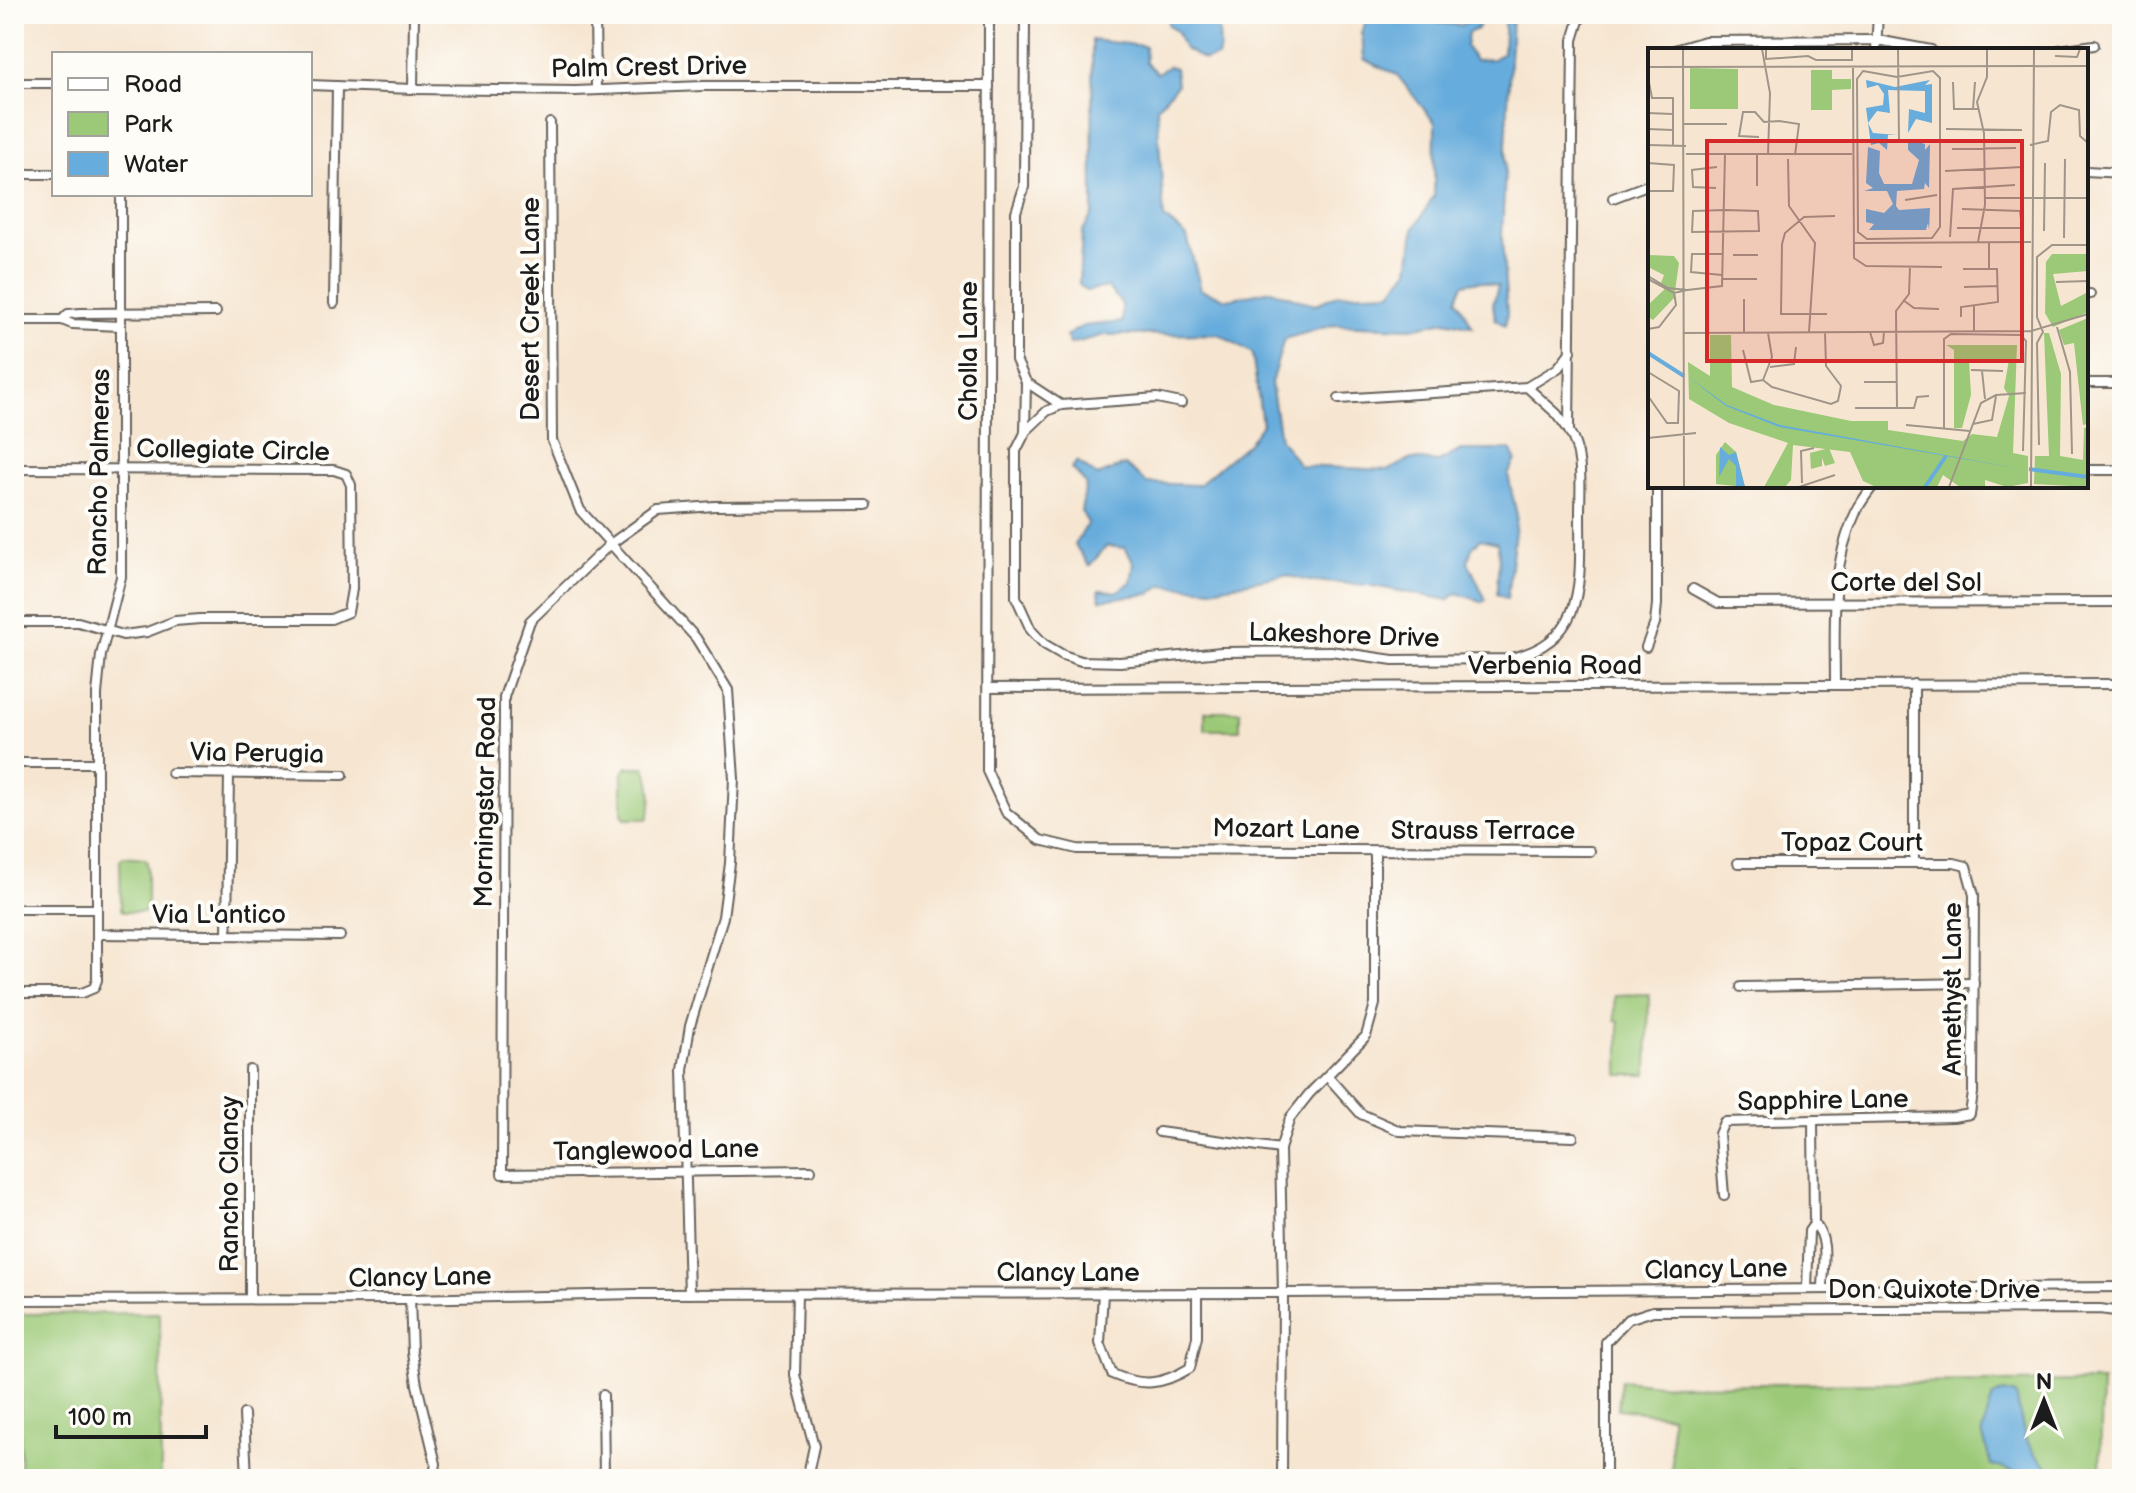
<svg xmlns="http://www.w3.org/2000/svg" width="2136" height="1493" font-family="'Balsamiq Sans',sans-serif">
<rect width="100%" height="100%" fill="#fdfcf7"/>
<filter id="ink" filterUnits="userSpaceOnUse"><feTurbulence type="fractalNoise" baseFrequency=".0125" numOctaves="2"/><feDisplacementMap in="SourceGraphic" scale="16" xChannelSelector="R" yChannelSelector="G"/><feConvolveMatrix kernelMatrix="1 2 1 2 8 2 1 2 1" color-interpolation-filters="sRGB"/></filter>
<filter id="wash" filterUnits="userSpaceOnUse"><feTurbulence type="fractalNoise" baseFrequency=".006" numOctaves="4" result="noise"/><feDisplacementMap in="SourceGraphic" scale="32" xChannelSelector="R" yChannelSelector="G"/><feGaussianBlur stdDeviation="1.8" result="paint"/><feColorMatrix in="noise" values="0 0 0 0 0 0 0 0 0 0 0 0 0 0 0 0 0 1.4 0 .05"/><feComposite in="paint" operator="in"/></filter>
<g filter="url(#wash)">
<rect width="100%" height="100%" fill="#f6e5d0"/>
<g fill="#9bc977" stroke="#5c724a" stroke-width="2">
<rect x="1205" y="711" width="35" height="19"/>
<path d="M627,767H644C653,780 654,805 647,819H625L622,814V774Z"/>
<path d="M123,857L144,859L147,862V909L144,912H123L121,909L120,861Z"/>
<path d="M1649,994L1647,1075H1619V1021L1615,1020L1614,995Z"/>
<path d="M160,1313L161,1479H20V1314Z"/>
<path d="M1621,1380L1668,1385L2102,1381L2100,1479H1831L1789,1470L1778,1479H1672L1671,1416L1618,1409Z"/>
</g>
<g fill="#66acdc" stroke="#41647c" stroke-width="2">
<path d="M1168,14H1219C1216,30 1223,42 1218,57L1205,60L1184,49L1177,32L1168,25Z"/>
<path d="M1368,14H1428L1438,23L1461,25L1479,16L1483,19L1477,29L1468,33L1466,47L1475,60L1493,59L1503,53L1505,14L1512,15L1502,237L1507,314L1505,326L1495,319L1493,304L1498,286L1480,281L1463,284L1457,299L1473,327L1445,321L1412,328L1333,325L1284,339L1271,383L1280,439L1300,466L1389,470L1410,459L1439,462L1461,450H1511L1516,460L1508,475L1517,515L1507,599L1497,594C1496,576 1502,561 1497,543L1481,539L1472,548L1468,562L1486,600L1483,602L1457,593L1448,600L1368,585L1309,581L1285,575L1212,589L1162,585L1150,594L1100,600L1099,590L1117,592L1131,582L1134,563L1125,548L1107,546L1089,566L1075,545L1088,523L1081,511L1086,484L1072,468L1077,461L1097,476L1125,465L1147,483L1198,485L1248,443L1262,424L1252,353L1219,334L1105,335L1070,344L1066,336L1083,326L1122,322V304L1107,287L1086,291L1079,284L1082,232L1093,213L1092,40L1145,46L1146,63L1157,73L1169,66L1175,68L1177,85L1157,107L1164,218L1187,236L1201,290L1228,299L1271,290L1314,305L1339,294L1391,292L1409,269L1414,229L1434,196L1435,123L1397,75L1364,59L1362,33Z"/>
<path d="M2002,1392L2016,1395L2025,1438L2036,1455L2060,1479H2039L1991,1465L1982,1433L1993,1396Z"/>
</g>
</g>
<g filter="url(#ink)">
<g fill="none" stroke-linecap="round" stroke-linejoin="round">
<g stroke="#68625b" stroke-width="12">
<g id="minor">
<path d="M595,14L596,90"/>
<path d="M989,14L987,771L1006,812L1040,840L1077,849L1590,851"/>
<path d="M1025,14L1024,187L1016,212V360L1026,382L1025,433L1016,451V597L1031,630L1044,644L1063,655L1081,661L1120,662L1221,652L1331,651L1393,660L1506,659C1588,643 1580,581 1580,514C1580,485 1584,456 1569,431L1573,40L1581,14"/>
<path d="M1674,50L1705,41L1877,40L1931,50"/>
<path d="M1876,50L1878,14"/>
<path d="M2059,50L2094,45"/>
<path d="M14,83H54"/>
<path d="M310,85L413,89L575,91L703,86H989"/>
<path d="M413,89L414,14"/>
<path d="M550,123L552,440L580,510L696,638L728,690L734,779L730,863L723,917L690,1026L683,1070L689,1294"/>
<path d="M2086,171L2122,173"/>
<path d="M14,174H54"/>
<path d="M1613,198L1650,184"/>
<path d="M2086,294H2090"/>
<path d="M334,303L337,86"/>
<path d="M14,320H62"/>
<path d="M121,326L72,324L62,320L68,314L81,313L216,312"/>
<path d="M1026,382L1061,405"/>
<path d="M2086,383H2122"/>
<path d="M1527,387L1557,414L1568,429"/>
<path d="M1339,399L1527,387L1558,368L1571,351"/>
<path d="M1025,432L1047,411L1061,405L1157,398L1181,403"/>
<path d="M14,469L334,470L346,474L351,485L352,589L348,612L331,619H200L175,621L147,632L123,635L78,622H14"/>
<path d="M2086,470H2122"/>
<path d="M1693,589L1718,603L2122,602"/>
<path d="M1646,647L1655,623L1657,604V486"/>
<path d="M1835,684C1835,626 1830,566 1856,512C1860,503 1867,494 1873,486"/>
<path d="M988,688L2122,684"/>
<path d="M14,763H97"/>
<path d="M172,773L343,775"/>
<path d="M1914,863V684"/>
<path d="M14,909H97"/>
<path d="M97,934L340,936"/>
<path d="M227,935L229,773"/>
<path d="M1741,987L1974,983"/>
<path d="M14,993H82L94,988L97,980V694L101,655L121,577V194"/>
<path d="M250,1070V1298"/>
<path d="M1328,1077L1361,1114L1400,1131L1573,1137"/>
<path d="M1159,1132L1280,1149"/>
<path d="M811,1170L502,1174L504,697L530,621L609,545L658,510L715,506L867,505"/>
<path d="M1724,1195L1719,1134L1724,1122L1953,1117L1970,1114L1973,1093L1974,895L1966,866L1954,863H1738"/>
<path d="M1814,1224C1830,1237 1823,1270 1823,1289"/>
<path d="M1807,1289L1809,1231L1814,1224L1813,1121"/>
<path d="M1103,1293L1100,1343L1112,1374C1142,1387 1162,1385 1190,1368L1197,1337V1293"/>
<path d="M797,1294L795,1375L814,1446L807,1479"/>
<path d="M410,1299L412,1352L417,1385L436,1464L433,1479"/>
<path d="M14,1300L410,1299L637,1294L1283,1293L2122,1287"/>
<path d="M603,1395L604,1479"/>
<path d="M244,1414L247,1479"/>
<path d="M1282,1479L1283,1293L1280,1149L1290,1118L1309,1094L1366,1036L1375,1004V851"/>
<path d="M1606,1479V1342L1628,1319L1653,1311L2100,1309L2122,1312"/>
</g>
</g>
<use href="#minor" stroke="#fff" stroke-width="8"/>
</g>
</g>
<g text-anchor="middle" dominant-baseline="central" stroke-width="8" stroke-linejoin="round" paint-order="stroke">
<g font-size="26" fill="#1c1c1c" stroke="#fdfcf7">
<text transform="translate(649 68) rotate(-1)">Palm Crest Drive</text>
<text transform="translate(531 309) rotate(-90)">Desert Creek Lane</text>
<text transform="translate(969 351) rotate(-90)">Cholla Lane</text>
<text transform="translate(233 451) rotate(1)">Collegiate Circle</text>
<text transform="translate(100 472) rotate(-89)">Rancho Palmeras</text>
<text x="1906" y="583">Corte del Sol</text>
<text transform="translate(1344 636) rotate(2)">Lakeshore Drive</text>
<text x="1555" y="666">Verbenia Road</text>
<text transform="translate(257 754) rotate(1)">Via Perugia</text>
<text transform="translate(486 802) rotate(-89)">Morningstar Road</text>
<text transform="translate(1286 830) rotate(1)">Mozart Lane</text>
<text x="1483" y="831">Strauss Terrace</text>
<text x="1852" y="843">Topaz Court</text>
<text x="219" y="915">Via L'antico</text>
<text transform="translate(1953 989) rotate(-90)">Amethyst Lane</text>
<text transform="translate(1823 1101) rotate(-1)">Sapphire Lane</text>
<text transform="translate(656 1151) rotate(-1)">Tanglewood Lane</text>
<text transform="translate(230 1184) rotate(-90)">Rancho Clancy</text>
<text transform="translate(1716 1270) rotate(-1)">Clancy Lane</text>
<text x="1068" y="1273">Clancy Lane</text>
<text transform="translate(420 1278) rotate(-1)">Clancy Lane</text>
<text x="1934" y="1290">Don Quixote Drive</text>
</g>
</g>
<g transform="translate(1648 48)">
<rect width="440" height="440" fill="#f6e5d0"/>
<path d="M42,20L90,21V61H42ZM163,22H184V31H203V41L184,42V62H163ZM404,206H440V223L405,226L413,258L440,244V264L405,279L397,265L398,214ZM0,207L26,208L31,215L26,250L5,272L0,269V257L19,239L13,235L16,227L0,219ZM440,270V376L435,377L426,295L416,297L411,282ZM396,285H401L413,326L412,408L435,412L436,380L440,379V439L386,436L387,408H401ZM62,287H83L84,339L126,357L203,373H240V382L315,393L324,386L349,389L361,348L356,340L361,312H321L323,347L314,380H306V302L298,297H369L365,405L380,408V435L359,439L337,432V439H312L295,427L289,439H228L215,433L202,404L145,397L143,432L137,439H116L140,395L81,375L41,351L40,314L62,328ZM77,394L88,404L97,439L68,436V407ZM181,400L187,415L177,418L174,410V418L163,421L162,405Z" fill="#9bc977"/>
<path d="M282,32L277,37L284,36V75L268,71L260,85L261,61L277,65V43L240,42L242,65L229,63L220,75L225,85L249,87H240L239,102L231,95L223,97L218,60L235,57L236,46L230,37L219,40L218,32L247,39ZM260,91L277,96V102L282,96L281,140L277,135L276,141L249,143L248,158L251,162L282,160L281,182L280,175L278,182H221L226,176L218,174V161L236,165L245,156L239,143H216L225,140L218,135L220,99L232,103L231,125L236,136H264L271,112L260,102ZM39,328L79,357L132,377L379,422L131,379L78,358ZM72,399L81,407L88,404L97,439H88V418L81,411L71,429Z" fill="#66acdc"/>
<path fill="none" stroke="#66acdc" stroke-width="4" d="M0,305L36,328M381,421L440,429M277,439L298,408"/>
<path fill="none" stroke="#9f9588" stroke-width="2" d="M35,1L36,439M114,1L122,45L120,107M118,1V11L160,8L168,12H204V1M250,1L251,93M407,8L429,9L432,1M0,19L440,18M205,20L206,210L218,218L294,219M215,23L249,29L285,23L292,30V179L284,190L219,191L210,184L209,31ZM0,29L4,50H25V98M305,34L306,61H331M325,61L327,34M0,65L24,66M131,73L151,76L147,107M35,76H79M0,81L25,82M298,81L374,82M111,89L91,88L95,64H107L116,74L132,73M0,97L38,98M382,97L400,93L403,64L412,57L431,62L432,88L440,95M304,101L368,100M38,106H204M140,111L141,158L167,195L161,284M0,115L26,117L25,143H0M297,123L374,119M109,138V106M68,140L45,139L44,122L69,119M337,150H440M257,152L289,147M77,162L110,163L111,183L44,184L45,163ZM309,180H374L372,163L314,161M396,183L397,115M302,189L305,141L367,137M416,190L417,111M439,190V112M330,194L337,157L336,85L329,54L339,29V1M206,195L383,194M74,206H44L43,224L74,227M85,207H110M341,220V195M0,228L20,240L39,242L26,245L0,231M74,231H109M408,234L440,233M316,239L350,238M39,242L74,238L77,106M96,251V285M255,252L266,260L291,261M179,266H133L134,196L137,185L156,169L187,168M313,269V259L350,254L349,221H315M409,279L422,324L424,406M0,281L11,279L28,257L26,244M326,283V258M222,284L226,297L235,295L236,284M36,285L383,283L440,266M95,302L103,334L115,332L124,339L183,356L190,353L193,338L178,318L177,284M122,319L146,316L148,299M323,322L355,323M334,323L337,351M0,324L31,343L30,375H19L0,348M115,332L124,309L120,285M216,334H248M207,360H266L269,349L281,348M249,360L248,263L261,246L262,219M325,376L344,372L348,348M258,377L322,383M296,381V291L303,286L373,287L378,293L375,403M0,390L48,385M391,397L389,295L395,284L389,269V209L404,197H440M154,435L153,403L166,400M38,439H79M151,439L187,427M301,439L333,355L348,347L378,345M383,439L386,1"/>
<path fill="#d62828" fill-opacity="0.15" stroke="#d62828" stroke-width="4" d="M59,93H374V313H59Z"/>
<rect width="440" height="440" fill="none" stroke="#1c1c1c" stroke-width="4"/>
</g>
<rect width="2136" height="1493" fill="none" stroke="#fdfcf7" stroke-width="48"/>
<rect x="52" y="52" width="260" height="144" fill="#fdfcf7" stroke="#a3a29f" stroke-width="2"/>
<rect x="68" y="78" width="40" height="12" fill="#ffffff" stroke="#a3a29f" stroke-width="2"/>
<text x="124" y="92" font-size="24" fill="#1c1c1c">Road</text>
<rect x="68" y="112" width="40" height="24" fill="#9bc977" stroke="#a3a29f" stroke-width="2"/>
<text x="124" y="132" font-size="24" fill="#1c1c1c">Park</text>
<rect x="68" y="152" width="40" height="24" fill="#66acdc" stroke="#a3a29f" stroke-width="2"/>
<text x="124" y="172" font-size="24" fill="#1c1c1c">Water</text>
<g transform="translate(2044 1401)" stroke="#fdfcf7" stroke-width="6" paint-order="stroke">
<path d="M0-6L14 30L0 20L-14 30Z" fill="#1c1c1c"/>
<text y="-12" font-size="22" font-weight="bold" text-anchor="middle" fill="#1c1c1c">N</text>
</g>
<path d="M56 1425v12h150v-12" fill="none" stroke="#1c1c1c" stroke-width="4"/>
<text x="68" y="1425" font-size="24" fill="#1c1c1c" stroke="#fdfcf7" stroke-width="6" paint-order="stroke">100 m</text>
</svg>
